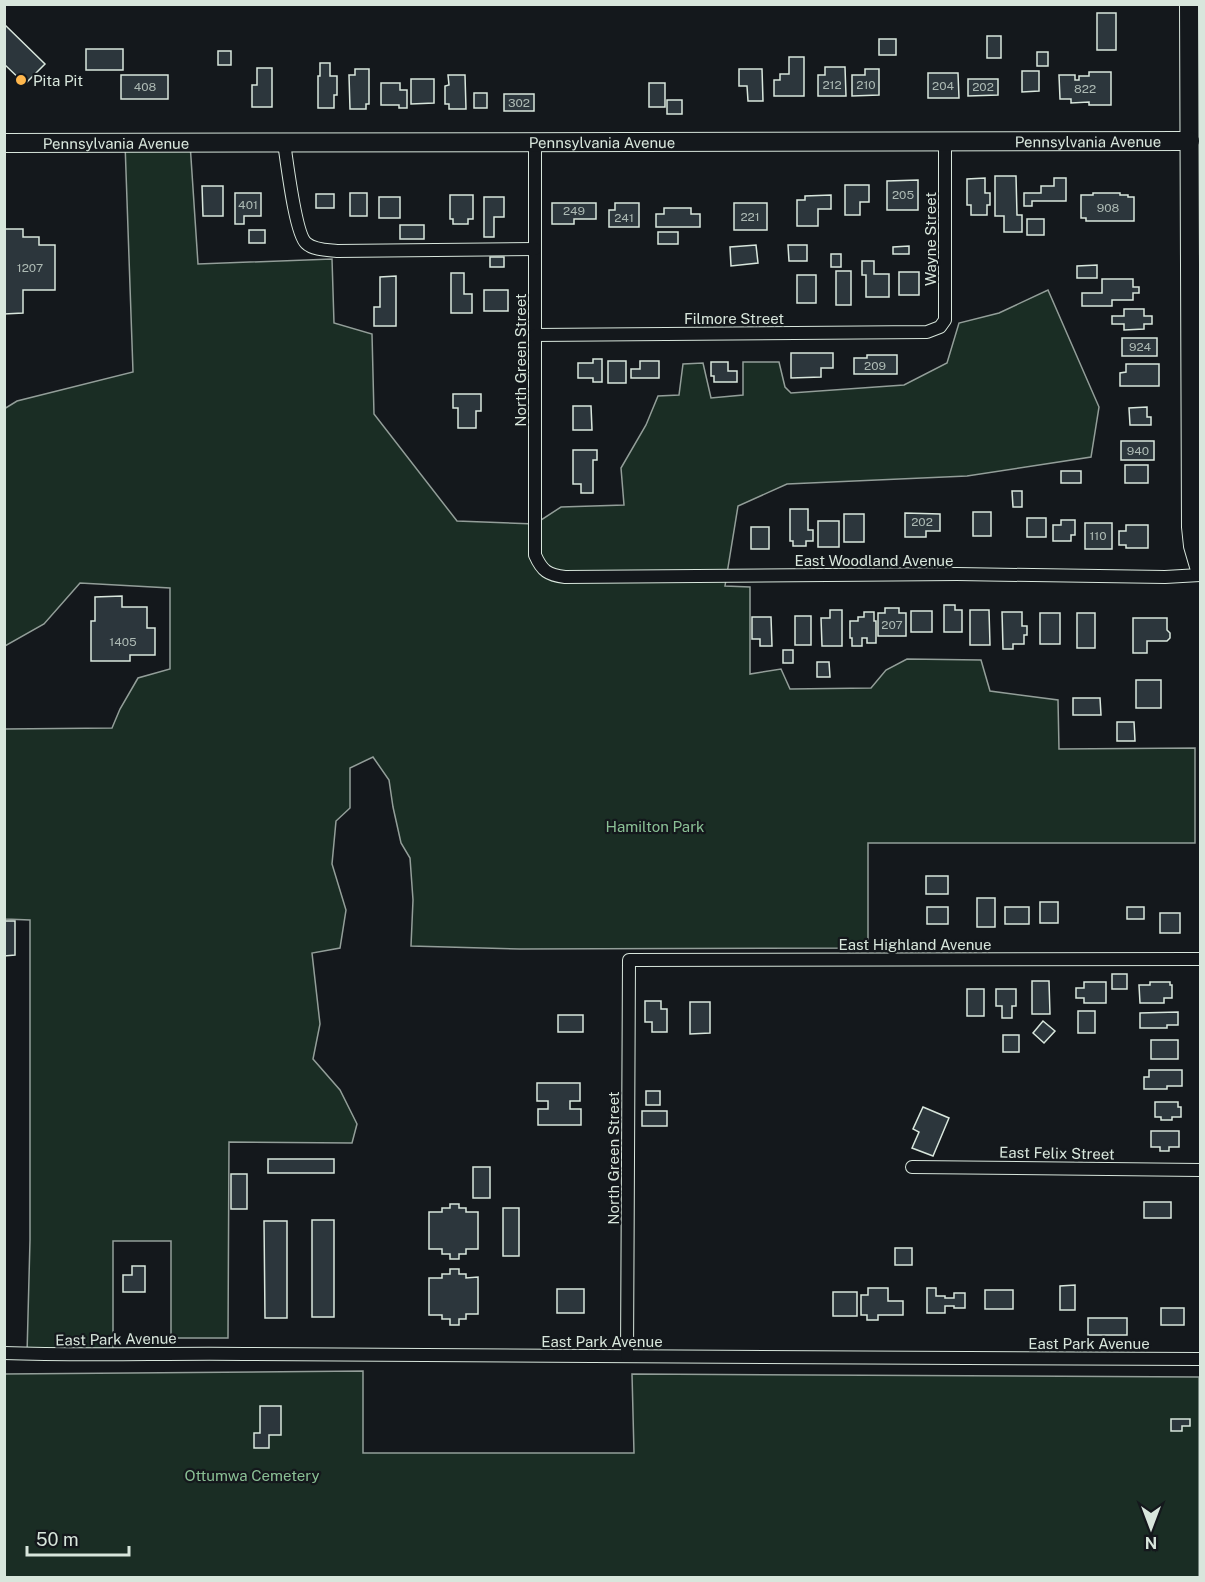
<svg xmlns="http://www.w3.org/2000/svg" width="1205" height="1582" font-family="'Public Sans',sans-serif">
<rect width="100%" height="100%" fill="#14181c"/>
<g fill="#1a2d24" stroke="#939e99" stroke-width="1.5">
<path d="M125,143H190L198,264L332,259L334,323L372,334L374,414L457,521L535,524L561,507L624,505L621,468L646,425L658,396L679,395L683,364L703,363L711,398L743,395V362H779L785,387L791,393L904,385L947,363L959,323L999,313L1048,290L1099,407L1091,457L967,476L787,484L738,506L725,586L750,587V674L781,669L790,689L871,688L886,670L907,659L981,660L990,691L1058,700L1059,749L1195,748V843H868V948L520,949L411,946L413,900L410,858L401,843L393,807L389,780L373,757L350,768V808L336,821L332,864L346,910L340,948L312,953L320,1024L313,1059L340,1090L357,1124L352,1143L229,1142L228,1338H171V1241H113V1353L27,1354L30,1240V920L5,919V729L112,728L120,709L138,678L170,669V588L80,583L44,624L5,646L4,409L17,401L133,372Z"/>
<path d="M363,1371V1453H634L632,1374L1199,1377V1577H5L4,1374Z"/>
</g>
<g fill="#2c363c" stroke="#d8e6dc" stroke-width="1.5">
<rect x="1097" y="13" width="19" height="37"/>
<path d="M4,24L45,64L25,84L4,64Z"/>
<rect x="987" y="36" width="14" height="22"/>
<rect x="879" y="39" width="17" height="16"/>
<rect x="86" y="49" width="37" height="21"/>
<rect x="218" y="51" width="13" height="14"/>
<rect x="1037" y="52" width="11" height="14"/>
<path d="M789,57H804V96H774V80H780V74H789Z"/>
<path d="M320,63H330V76H337V95H334V108H318V76H320Z"/>
<path d="M825,67H845L846,96H818V75H825Z"/>
<path d="M257,68H272V107H252V85H257Z"/>
<path d="M355,69H369V104H366V109H350L349,75H355Z"/>
<path d="M739,69H762L763,101H748L747,86H739Z"/>
<path d="M865,69H879V95L852,96V75H865Z"/>
<path d="M1022,71H1039V91L1022,92Z"/>
<path d="M1089,72H1111V105H1089V102L1071,103V99H1060L1059,75H1075V80H1079V76H1089Z"/>
<path d="M928,73H958L959,98H928Z"/>
<rect x="121" y="75" width="47" height="24"/>
<path d="M448,75H465L466,109H449V104H445V86L449,85Z"/>
<path d="M411,79H434V103L411,104Z"/>
<path d="M968,79H998V95L968,96Z"/>
<path d="M381,83H400V90H407V108H399V105H381Z"/>
<rect x="649" y="83" width="16" height="24"/>
<rect x="474" y="93" width="13" height="15"/>
<rect x="504" y="94" width="30" height="17"/>
<rect x="667" y="100" width="15" height="14"/>
<path d="M995,176H1016L1017,215H1022V232H1004V216H995Z"/>
<path d="M985,178V193H990V205H987V215H971V205H967V179Z"/>
<path d="M1054,178H1066V201H1032V206H1024V193H1041V186H1054Z"/>
<path d="M918,180V210H887V181Z"/>
<path d="M845,185H869V202H860V215H845Z"/>
<path d="M202,186H223V216H203Z"/>
<path d="M235,193H261V216H244V224H235Z"/>
<rect x="350" y="193" width="17" height="23"/>
<path d="M1093,193H1120V195H1128V197H1134V221H1086V218H1081V195H1093Z"/>
<rect x="316" y="194" width="18" height="14"/>
<path d="M450,195H473V219H468V224H453V219H450Z"/>
<path d="M831,195V209H818V226H797V200H805V196Z"/>
<rect x="379" y="197" width="21" height="21"/>
<path d="M484,197H504V217H494V237H484Z"/>
<path d="M552,203H596V219H574V224H552Z"/>
<path d="M615,203H639V227H609V210H615Z"/>
<rect x="734" y="203" width="33" height="27"/>
<path d="M664,208H691V214H700V227H656V214H664Z"/>
<rect x="1027" y="219" width="17" height="16"/>
<rect x="400" y="225" width="24" height="14"/>
<path d="M4,229H23V237H39V245H55V290H23V313L4,314Z"/>
<rect x="249" y="230" width="16" height="13"/>
<rect x="658" y="232" width="20" height="12"/>
<path d="M756,245L758,263L731,266L730,247Z"/>
<path d="M788,245H807V261H789Z"/>
<path d="M909,246V254H893V247Z"/>
<rect x="831" y="254" width="10" height="13"/>
<rect x="490" y="257" width="14" height="10"/>
<path d="M862,261H874V274H889V297H866V275H862Z"/>
<path d="M1097,265V278H1077V266Z"/>
<rect x="836" y="271" width="15" height="34"/>
<rect x="899" y="272" width="20" height="23"/>
<path d="M451,273H464V294H472V313H451Z"/>
<rect x="797" y="275" width="19" height="28"/>
<path d="M396,276V326H374V307H380V277Z"/>
<path d="M1102,279H1133V287H1139V293H1133V300H1112V306H1082V293H1102Z"/>
<rect x="484" y="290" width="24" height="21"/>
<path d="M1124,309H1144V316H1152V324H1144V329L1124,330V324H1112V316H1124Z"/>
<rect x="1122" y="338" width="35" height="18"/>
<path d="M791,353H833V368H821V377L791,378Z"/>
<path d="M867,355H897V374H854V358H867Z"/>
<path d="M593,359H602V382H593V378H578V363H593Z"/>
<rect x="608" y="361" width="18" height="22"/>
<path d="M640,361H659V378H631V369H640Z"/>
<path d="M711,362H728V371H737V382H714V376H711Z"/>
<path d="M1126,364H1159V386H1120V373L1126,372Z"/>
<path d="M453,394H481V411H476V428H458V408H453Z"/>
<path d="M573,406H591L592,430H573Z"/>
<path d="M1147,407V417H1151V425H1130L1129,408Z"/>
<rect x="1121" y="441" width="33" height="19"/>
<path d="M573,450H597V460H593V493H581V484H573Z"/>
<rect x="1125" y="465" width="23" height="18"/>
<rect x="1061" y="471" width="20" height="12"/>
<path d="M1012,491H1022V507H1013Z"/>
<path d="M790,509H808V530H813V541H806V546H793V541H790Z"/>
<rect x="973" y="512" width="18" height="24"/>
<path d="M905,513L940,514V531H926V537H905Z"/>
<rect x="844" y="514" width="20" height="28"/>
<rect x="1027" y="518" width="19" height="19"/>
<path d="M1061,520H1075V535H1071V541H1053V525H1061Z"/>
<rect x="818" y="521" width="21" height="26"/>
<rect x="1085" y="523" width="27" height="26"/>
<path d="M1126,525H1148V548H1126V545H1119V531H1126Z"/>
<rect x="751" y="527" width="18" height="22"/>
<path d="M122,596V607H147V628H155V655H130V661H91V621H95V597Z"/>
<path d="M944,605H955V610H962V632H944Z"/>
<path d="M885,608H899V613H906V636H878V613H885Z"/>
<path d="M830,610H842V646H822L821,618H830Z"/>
<path d="M970,610H989L990,645H970Z"/>
<rect x="911" y="611" width="21" height="21"/>
<path d="M864,612H874V621H876V643H867V638H862V646H852V638H850V621H858V617H864Z"/>
<path d="M1002,612H1022V626H1027V635H1024V644H1013V649H1003Z"/>
<rect x="1040" y="613" width="20" height="31"/>
<rect x="1077" y="613" width="18" height="35"/>
<rect x="795" y="616" width="16" height="29"/>
<path d="M752,617H771L772,646H760V639H752Z"/>
<path d="M1133,618H1167V630L1170,633V638L1167,641H1147V653H1133Z"/>
<rect x="783" y="650" width="10" height="13"/>
<path d="M817,662H829L830,677H817Z"/>
<rect x="1136" y="680" width="25" height="28"/>
<path d="M1073,698H1100L1101,715H1073Z"/>
<path d="M1117,722H1134L1135,741H1117Z"/>
<rect x="926" y="876" width="22" height="18"/>
<rect x="977" y="898" width="18" height="29"/>
<rect x="1040" y="902" width="18" height="21"/>
<rect x="927" y="907" width="21" height="17"/>
<rect x="1005" y="907" width="24" height="17"/>
<rect x="1127" y="907" width="17" height="12"/>
<rect x="1160" y="913" width="20" height="20"/>
<path d="M4,921H15V955L4,956Z"/>
<rect x="1112" y="974" width="15" height="15"/>
<path d="M1032,981H1049L1050,1014H1032Z"/>
<path d="M1084,982H1106V1003H1084V998H1076V988H1084Z"/>
<path d="M1150,982H1170V985H1172V998H1164V1003H1140L1139,985H1150Z"/>
<rect x="967" y="989" width="17" height="27"/>
<path d="M996,989H1016V1006H1012V1018H1002V1006H996Z"/>
<path d="M645,1001H661V1009H667V1032H652V1022H645Z"/>
<path d="M690,1002H710V1033L690,1034Z"/>
<rect x="1078" y="1011" width="17" height="22"/>
<path d="M1178,1012V1025H1167V1028H1140V1013Z"/>
<rect x="558" y="1015" width="25" height="17"/>
<path d="M1043,1021L1055,1031L1044,1043L1033,1033Z"/>
<rect x="1003" y="1035" width="16" height="17"/>
<rect x="1151" y="1040" width="27" height="19"/>
<path d="M1149,1070H1182V1086H1167V1089H1144V1077H1149Z"/>
<path d="M537,1083H580V1101H570V1109H581V1125H538V1109H548V1101H537Z"/>
<rect x="646" y="1091" width="14" height="14"/>
<path d="M1155,1102H1178V1107H1181V1117H1172V1120H1161V1117H1155Z"/>
<path d="M923,1107L949,1118L933,1156L912,1148L919,1132L913,1129Z"/>
<rect x="642" y="1111" width="25" height="15"/>
<path d="M1151,1131H1179V1147H1169V1151H1160V1147H1151Z"/>
<rect x="268" y="1159" width="66" height="14"/>
<rect x="473" y="1167" width="17" height="31"/>
<rect x="231" y="1174" width="16" height="35"/>
<rect x="1144" y="1202" width="27" height="16"/>
<path d="M450,1204H459V1208H466V1212H478V1249H466V1254H459V1259H450V1254H442V1249H429V1212H442V1208H450Z"/>
<rect x="503" y="1208" width="16" height="48"/>
<rect x="312" y="1220" width="22" height="97"/>
<path d="M264,1221H287V1318H265Z"/>
<rect x="895" y="1248" width="17" height="17"/>
<path d="M132,1266H145V1292H123V1275H132Z"/>
<path d="M450,1269H459V1274H466V1278L478,1277V1314H466V1319H459V1325H450V1319H442V1315H429V1278H442V1274H450Z"/>
<path d="M1075,1285V1310H1060V1286Z"/>
<path d="M868,1288H888V1301H903V1315H878V1320H867V1315H861V1295H868Z"/>
<path d="M927,1288H936V1296H945V1298H954V1293H965V1308H954V1306H945V1313H927Z"/>
<rect x="557" y="1289" width="27" height="24"/>
<rect x="985" y="1290" width="28" height="19"/>
<rect x="833" y="1292" width="24" height="24"/>
<rect x="1161" y="1308" width="23" height="17"/>
<rect x="1088" y="1318" width="39" height="17"/>
<path d="M260,1406H281V1435H269V1448H254V1433H260Z"/>
<path d="M1171,1419H1190V1426H1182V1431H1171Z"/>
</g>
<g fill="none" stroke-linecap="round" stroke-linejoin="round">
<g stroke="#d8e6dc" stroke-width="14">
<g id="minor">
<path d="M535,142V555C542,571 548,575 565,577L957,574L1165,577L1200,575"/>
<path d="M284,143C287,161 295,233 306,243C313,250 328,250 337,251L535,249"/>
<path d="M535,335L927,332L940,327L945,320V142"/>
<path d="M912,1167L1200,1170"/>
<path d="M4,1353C85,1356 165,1353 245,1354C563,1357 882,1357 1200,1359"/>
<path d="M627,1356L629,960L1200,959"/>
</g>
</g>
<g stroke="#d8e6dc" stroke-width="20">
<g id="secondary">
<path d="M1189,4L1191,527L1193,546L1200,570"/>
<path id="s1" d="M4,143L1190,141"/>
</g>
</g>
<use href="#minor" stroke="#14181c" stroke-width="12"/>
<use href="#secondary" stroke="#14181c" stroke-width="18"/>
</g>
<circle fill="#ffb74d" stroke="#14181c" stroke-width="2" cx="21" cy="80" r="6"/>
<g text-anchor="middle" dominant-baseline="central" stroke-width="4.5" stroke-linejoin="round" paint-order="stroke">
<g font-size="12" fill="#adbab4">
<text x="832" y="85">212</text>
<text x="866" y="85">210</text>
<text x="943" y="86">204</text>
<text x="145" y="87">408</text>
<text x="983" y="87">202</text>
<text x="1085" y="89">822</text>
<text x="519" y="103">302</text>
<text x="903" y="195">205</text>
<text x="248" y="205">401</text>
<text x="1108" y="208">908</text>
<text x="574" y="211">249</text>
<text x="750" y="217">221</text>
<text x="624" y="218">241</text>
<text x="30" y="268">1207</text>
<text x="1140" y="347">924</text>
<text x="875" y="366">209</text>
<text x="1138" y="451">940</text>
<text x="922" y="522">202</text>
<text x="1098" y="536">110</text>
<text x="892" y="625">207</text>
<text x="123" y="642">1405</text>
</g>
<g font-size="15" fill="#d8e6dc" stroke="#14181c" text-anchor="start">
<text x="33" y="80">Pita Pit</text>
</g>
<g font-size="15" fill="#d8e6dc" stroke="#14181c">
<text stroke="none"><textPath href="#s1" startOffset="1084">Pennsylvania Avenue</textPath></text>
<text stroke="none"><textPath href="#s1" startOffset="598">Pennsylvania Avenue</textPath></text>
<text stroke="none"><textPath href="#s1" startOffset="112">Pennsylvania Avenue</textPath></text>
<text transform="translate(930 239) rotate(-90)">Wayne Street</text>
<text x="734" y="318">Filmore Street</text>
<text transform="translate(520 360) rotate(-90)">North Green Street</text>
<text x="874" y="560">East Woodland Avenue</text>
<text x="915" y="944">East Highland Avenue</text>
<text transform="translate(1057 1153) rotate(1)">East Felix Street</text>
<text transform="translate(613 1158) rotate(-90)">North Green Street</text>
<text transform="translate(116 1339) rotate(-1)">East Park Avenue</text>
<text x="602" y="1341">East Park Avenue</text>
<text x="1089" y="1343">East Park Avenue</text>
</g>
<g font-size="15" fill="#8ac095" stroke="#14181c">
<text x="655" y="826">Hamilton Park</text>
<text x="252" y="1475">Ottumwa Cemetery</text>
</g>
</g>
<rect width="1205" height="1582" fill="none" stroke="#d8e6dc" stroke-width="12"/>
<g transform="translate(1151 1528) rotate(180)" stroke="#14181c" stroke-width="4.5" paint-order="stroke">
<path d="M0-4.5L10 22L0 15L-10 22Z" fill="#d8e6dc"/>
<text y="-9" font-size="16" font-weight="bold" text-anchor="middle" fill="#d8e6dc">N</text>
</g>
<path d="M27 1546v9h102v-9" fill="none" stroke="#d8e6dc" stroke-width="3"/>
<text x="36" y="1546" font-size="18" fill="#d8e6dc" stroke="#14181c" stroke-width="4.5" paint-order="stroke">50 m</text>
</svg>
